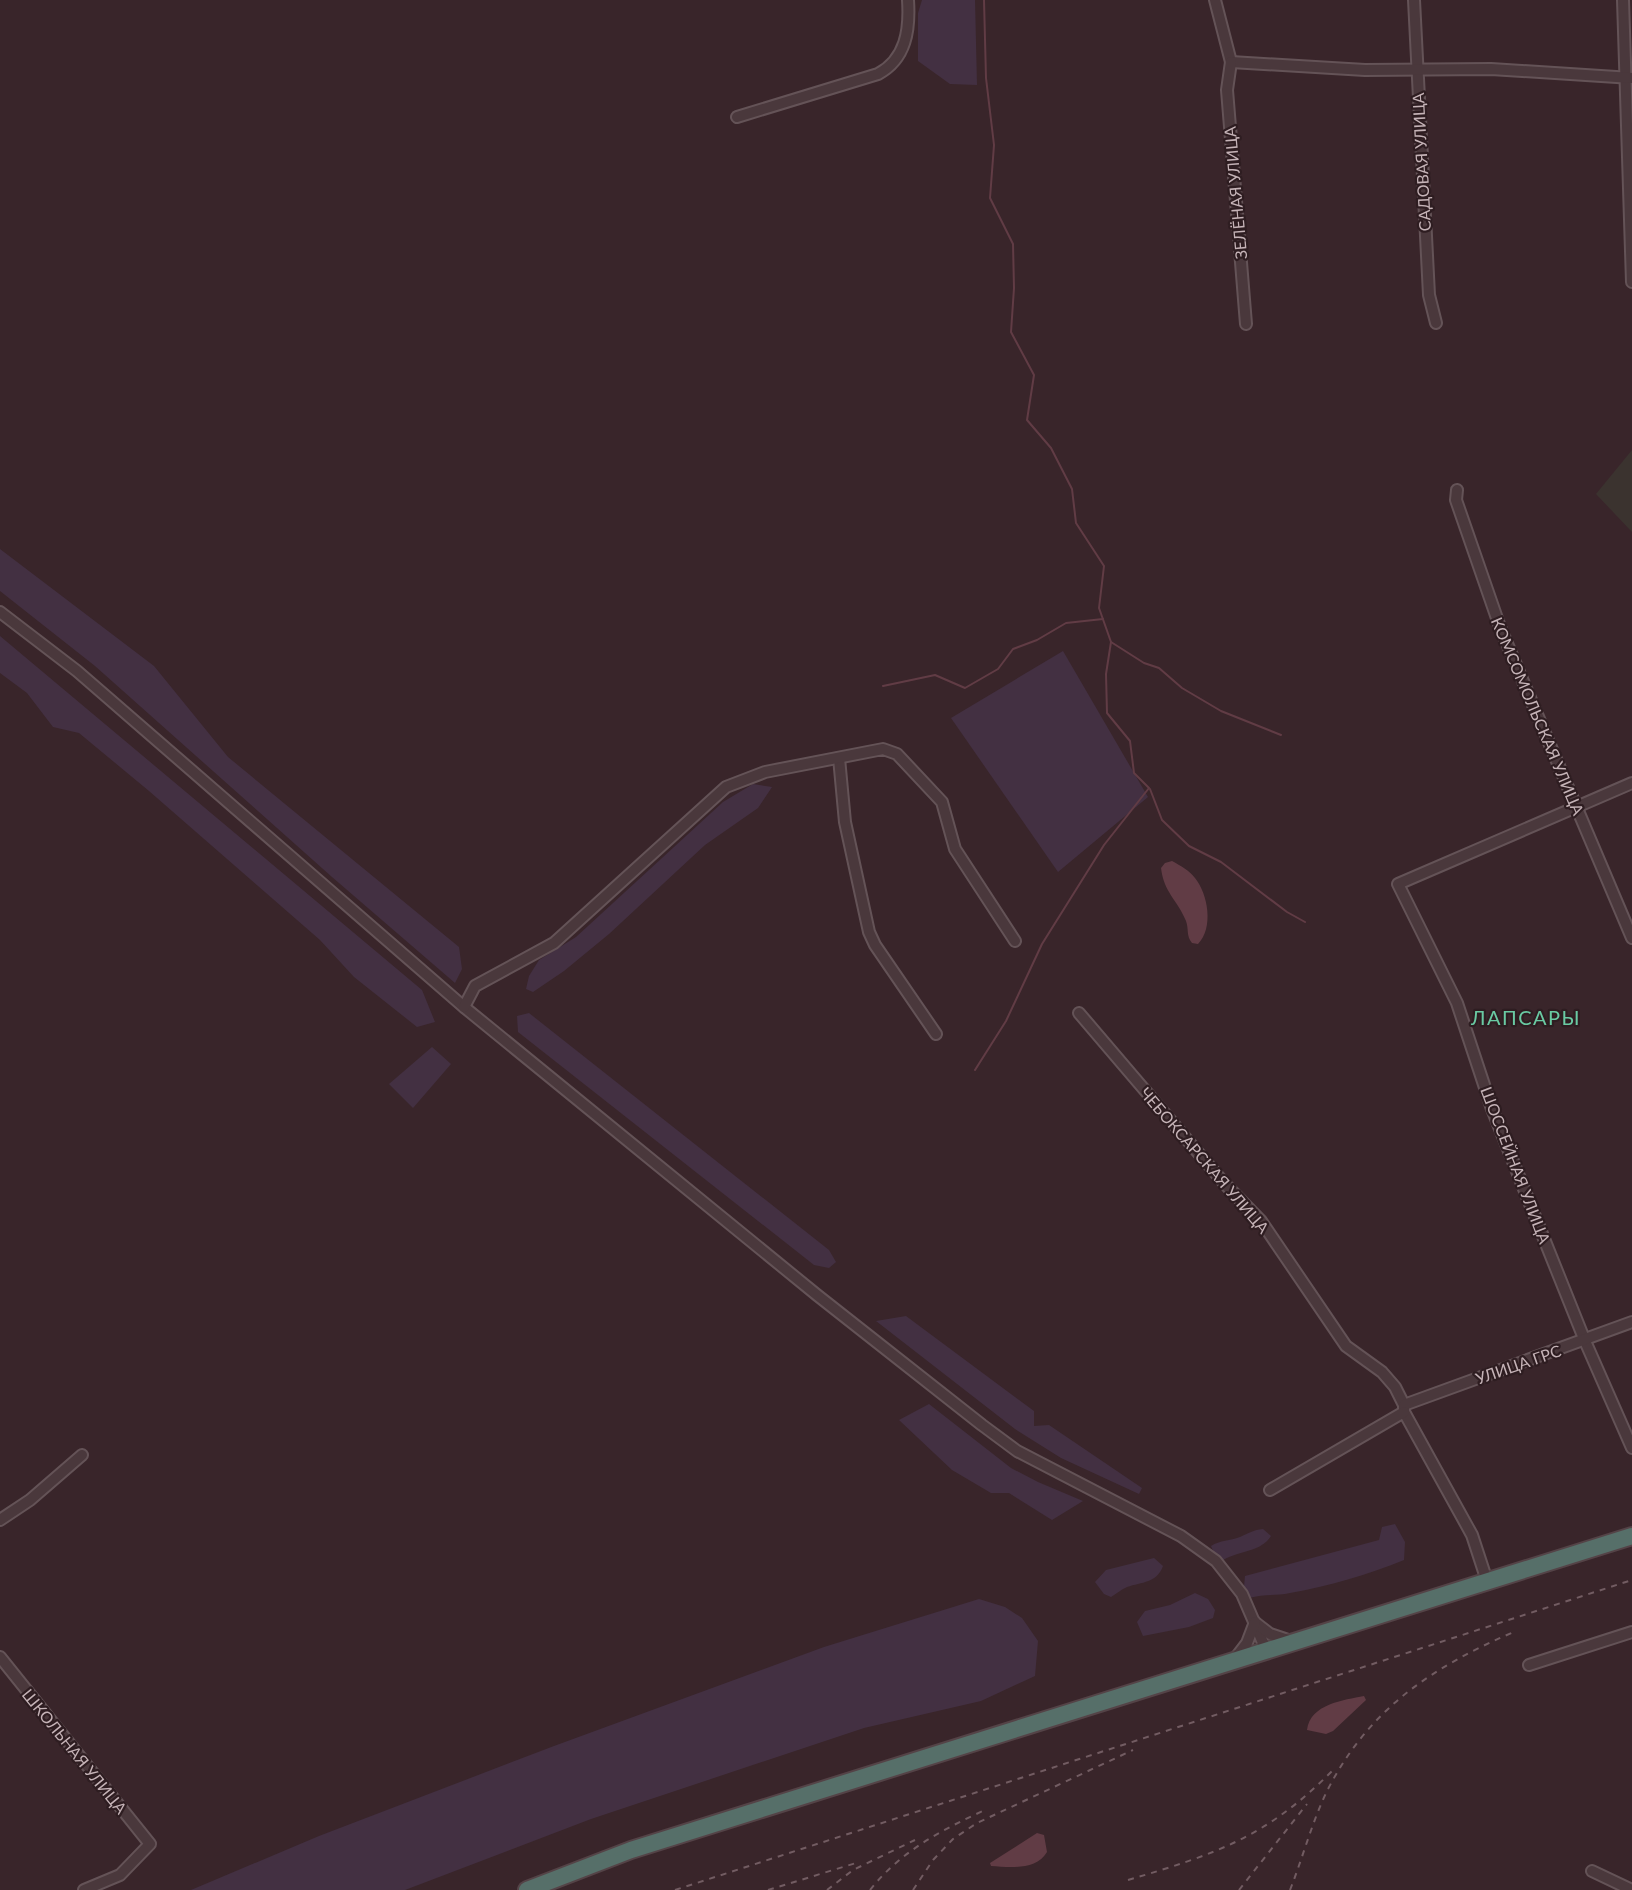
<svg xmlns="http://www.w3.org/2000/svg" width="1632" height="1890" font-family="Lato,sans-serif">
<rect width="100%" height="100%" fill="#39252a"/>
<path fill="#3b332f" d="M1632,450V532L1596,494Z"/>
<g fill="#433042">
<path d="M922,0H975L977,85L950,84L918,61V13Z"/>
<path d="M0,549L154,666L228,757L459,947L462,969L455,983L332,877L95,666L0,591Z"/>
<path d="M0,636L422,990L435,1022L417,1027L354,977L320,940L149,791L79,733L53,727L27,693L0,673Z"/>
<path d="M1063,651L1148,797L1058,872L951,718Z"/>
<path d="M753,784L772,787L758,808L705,845L609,934L564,971L533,992L526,989L529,976L539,960L576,937L723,802Z"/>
<path d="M529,1013L829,1250L836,1262L829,1268L814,1265L518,1032L517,1016Z"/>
<path d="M432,1047L451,1064L413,1108L389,1084Z"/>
<path d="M906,1316L1034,1411V1426L1049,1425L1142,1488L1139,1494L1061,1458L1015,1429L876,1321Z"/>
<path d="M929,1404L1011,1468L1038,1482L1083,1501L1052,1520L1009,1493H991L952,1470L899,1420Z"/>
<path d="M1395,1524L1405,1542L1404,1560C1367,1575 1329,1586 1290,1593C1276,1596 1263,1594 1249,1598L1244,1587L1245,1576L1379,1540L1382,1527Z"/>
<path d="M1263,1529L1271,1536C1261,1552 1241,1550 1223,1560L1215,1555L1211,1546C1220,1540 1230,1541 1240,1537C1249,1533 1253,1530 1263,1529Z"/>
<path d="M1154,1558L1163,1566C1157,1583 1142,1582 1127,1587C1122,1589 1116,1594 1111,1597L1104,1594L1095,1582L1106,1570Z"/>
<path d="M1195,1593L1208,1599L1215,1610L1213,1618L1189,1627L1143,1636L1137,1622L1145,1611L1170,1605Z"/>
<path d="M979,1599L1005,1607L1022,1618L1038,1641L1035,1676L981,1701L864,1728L591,1819L405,1890H191L319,1836L554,1746L824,1647Z"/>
</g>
<g fill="#613c45">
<path d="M1172,861C1181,866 1189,870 1195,878C1208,894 1214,928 1198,944L1192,943C1186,936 1189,929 1186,921C1177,899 1164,893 1161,868L1165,863Z"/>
<path d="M1364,1696L1366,1700L1333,1731L1326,1734L1307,1730C1310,1704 1344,1700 1364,1696Z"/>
<path d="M1037,1833L1044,1835L1047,1852C1036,1871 1009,1867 991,1866L990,1863Z"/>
</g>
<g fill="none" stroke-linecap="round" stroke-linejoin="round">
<g stroke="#613c45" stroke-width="2">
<path d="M1111,642L1144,663L1159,668L1182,688L1221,711L1281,735"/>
<path d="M883,686L935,675L965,688L998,669L1013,649L1037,640L1066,623L1103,619"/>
<path d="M1150,789L1162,820L1189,846L1221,862L1287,912L1305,922"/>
<path d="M975,1070L1006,1021L1042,944L1104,845L1149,788L1134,773L1130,741L1107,713L1106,674L1111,642L1099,608L1104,566L1076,523L1072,489L1051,448L1027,420L1034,375L1011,332L1014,288L1013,244L990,198L994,145L986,78L984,0"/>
</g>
<g stroke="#645357" stroke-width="14">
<g id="minor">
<path d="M1215,0L1231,62"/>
<path d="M1414,0L1429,295L1436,323"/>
<path d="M1623,0L1632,282"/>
<path d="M1231,62L1365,70L1491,69L1632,78"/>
<path d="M1231,62L1227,90L1246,324"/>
<path d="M737,117L878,74C906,59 910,30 908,0"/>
<path d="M1457,490L1456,500L1500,627L1632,938"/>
<path d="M0,612L77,671L464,1007L817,1295L982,1425L1017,1451L1181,1536L1216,1561L1242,1594L1267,1652"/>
<path d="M839,758L845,822L869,932L875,945L936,1034"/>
<path d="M1632,783L1398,884L1457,1003L1492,1109L1585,1341L1632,1448"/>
<path d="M464,1007L475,986L554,943L726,787L765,772L883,749L897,754L942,802L955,849L1015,941"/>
<path d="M1079,1013L1224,1183L1261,1221L1346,1346L1382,1372L1395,1387L1404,1405V1412L1472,1535L1488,1584"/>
<path d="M1404,1405L1632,1322"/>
<path d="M1270,1490L1404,1412"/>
<path d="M0,1520L30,1500L82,1455"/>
<path d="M1257,1624L1270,1634L1291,1641"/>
<path d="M0,1657L150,1844L120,1875L84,1890"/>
<path d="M1234,1660L1247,1643L1255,1622"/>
<path d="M1529,1665L1632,1632"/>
<path d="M1592,1871L1632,1890"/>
</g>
</g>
<g stroke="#544347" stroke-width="20">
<path id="highway" d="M527,1890L631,1850L1632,1536"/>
</g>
<use href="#minor" stroke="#4a383c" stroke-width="10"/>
<use href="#highway" stroke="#566f69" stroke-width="16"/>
<g stroke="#725c62" stroke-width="2" stroke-dasharray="6 6" stroke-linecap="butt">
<path d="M1128,1880C1216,1854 1267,1837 1333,1770"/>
<path d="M675,1890L1632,1580"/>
<path d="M768,1890L856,1863"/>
<path d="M827,1890L853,1870L915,1840"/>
<path d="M870,1890C900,1852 941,1830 985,1810"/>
<path d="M913,1890L933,1860L953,1839L977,1823L1133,1750"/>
<path d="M1239,1890L1307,1804"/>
<path d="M1290,1890C1303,1857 1312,1822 1327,1791C1369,1708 1434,1666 1516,1631"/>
</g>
</g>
<g text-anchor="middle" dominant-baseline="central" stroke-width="4.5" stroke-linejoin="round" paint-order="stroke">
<g font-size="16" fill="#c5b3b7" stroke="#2e1d21">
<text transform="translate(1421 162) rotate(-93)">САДОВАЯ УЛИЦА</text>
<text transform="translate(1235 193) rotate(-95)">ЗЕЛЁНАЯ УЛИЦА</text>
<text transform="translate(1538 716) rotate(67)">КОМСОМОЛЬСКАЯ УЛИЦА</text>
<text transform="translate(1205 1160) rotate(49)">ЧЕБОКСАРСКАЯ УЛИЦА</text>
<text transform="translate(1516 1165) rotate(69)">ШОССЕЙНАЯ УЛИЦА</text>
<text transform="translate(1518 1364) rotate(-19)">УЛИЦА ГРС</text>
<text transform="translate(75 1751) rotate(51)">ШКОЛЬНАЯ УЛИЦА</text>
</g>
<g font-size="20" letter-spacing="1.5" fill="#6acaa3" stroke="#2e1d21">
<text x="1526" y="1017">ЛАПСАРЫ</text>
</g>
</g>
</svg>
